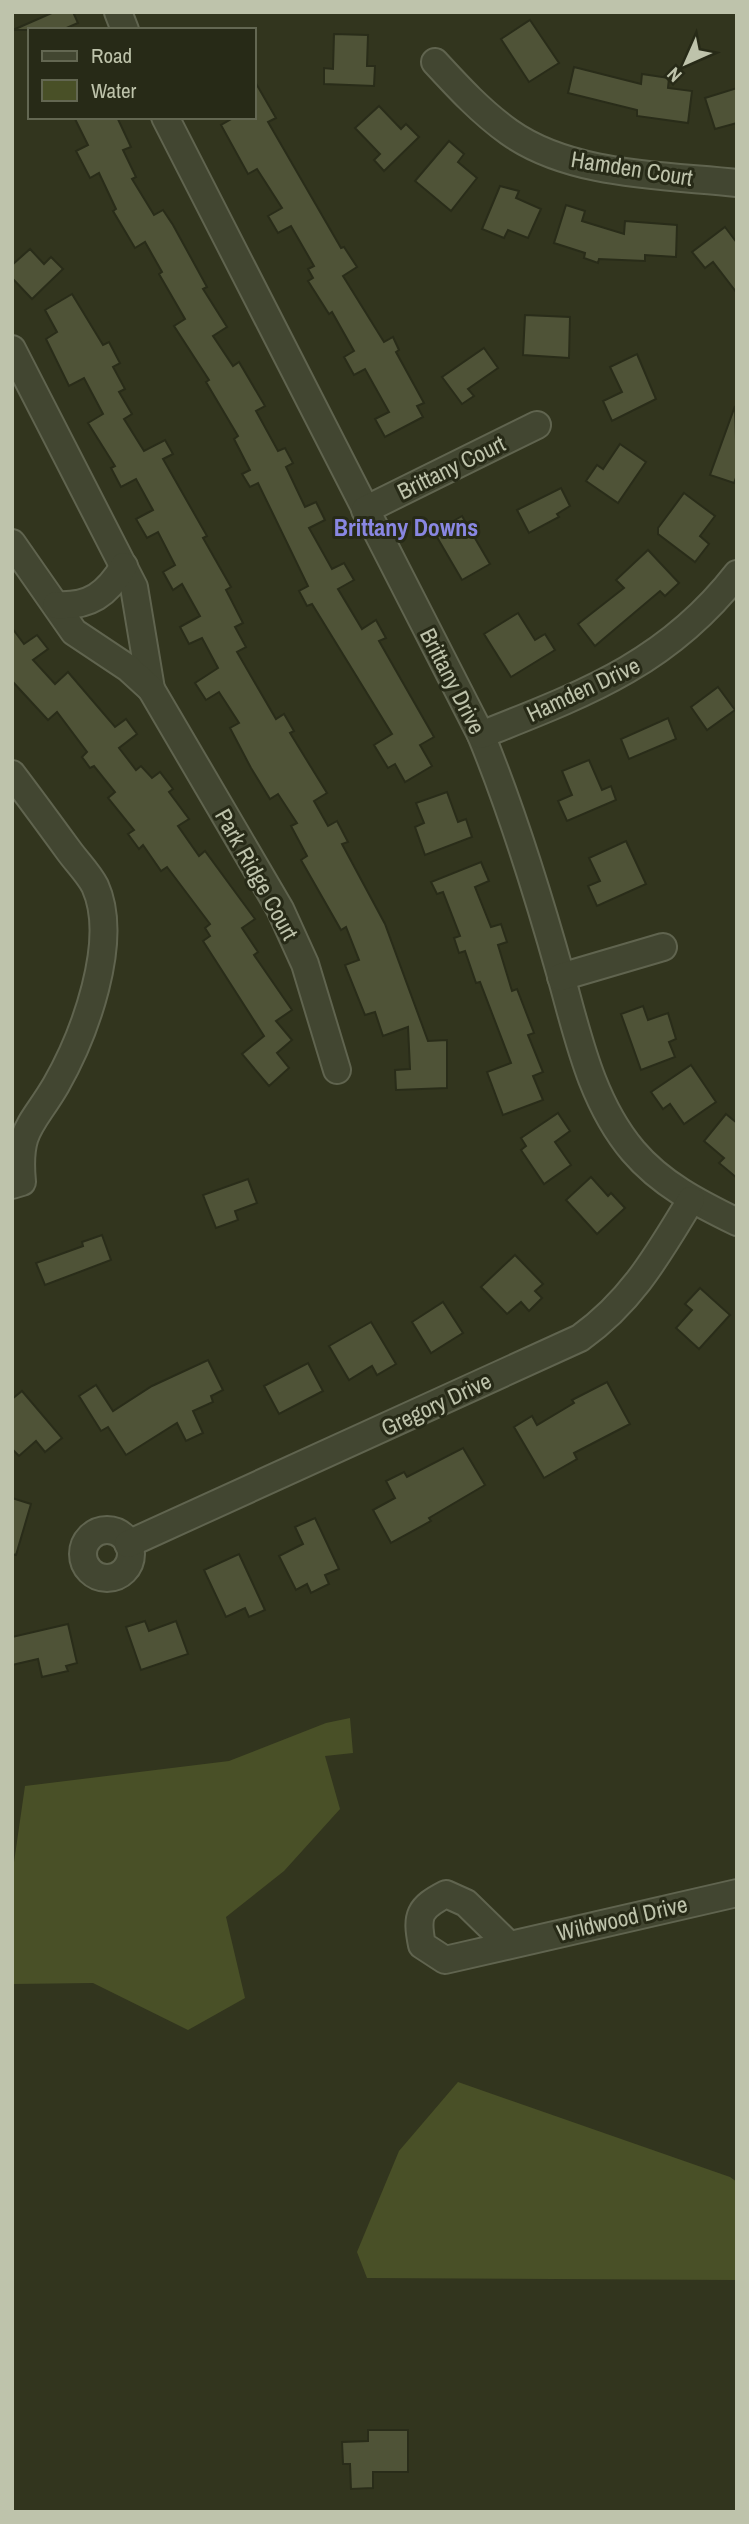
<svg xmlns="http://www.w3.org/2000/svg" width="749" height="2524" font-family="'Archivo Narrow',sans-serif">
<rect width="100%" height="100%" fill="#32351e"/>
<g fill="#495027">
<path d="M350,1718L353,1753L325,1756L340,1809L284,1871L226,1917L245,1998L188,2030L93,1983L12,1984V1876L25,1786L229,1761L326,1723Z"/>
<path d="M458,2082L730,2177L737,2182V2280L367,2278L357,2252L399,2151Z"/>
</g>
<g fill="#4f5337" stroke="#292c19" stroke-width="2">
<path d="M54,12H73L78,23L62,30H13Z"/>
<path d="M530,20L559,63L529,82L501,39Z"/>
<path d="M334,34L368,35L367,66H375L374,86L324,84V68L333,69Z"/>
<path d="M574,67L641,84L642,74L669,78L668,88L692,91L688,123L637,116V110L568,93Z"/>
<path d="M254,80L276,118L268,122L341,248L344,247L357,267L343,276L384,342L393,337L399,350L396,352L424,403L417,406L423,417L385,437L375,419L389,412L365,369L354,375L344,357L354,351L332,312L329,314L308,281L313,278L308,269L314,266L291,226L278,233L268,216L282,208L257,169L248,174L221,125L235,117H254Z"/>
<path d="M737,88V123L715,129L705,98Z"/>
<path d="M379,106L401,129L406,124L419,137L384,171L374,160L380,154L355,128Z"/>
<path d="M74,117H117L131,147L123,150L136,177L132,179L154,215L163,210L173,225L207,287L203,289L227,327L213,336L233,366L239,362L265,406L256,411L278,451L285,448L293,463L286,467L305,507L316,502L325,520L309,528L332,569L344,563L354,580L338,589L362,629L376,620L386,638L379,641L434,737L420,745L432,766L405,782L395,764L388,768L374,745L392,734L312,604L307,606L299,591L308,586L258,483L250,487L242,474L250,470L234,439L238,436L206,382L209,380L174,326L185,319L159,274L162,272L145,242L135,248L113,211L116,209L99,173L90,178L76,151L88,145Z"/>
<path d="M449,141L464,154L458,162L477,178L451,211L415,181Z"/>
<path d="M500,186L519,191L516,198L541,209L528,238L508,230L504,238L482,229Z"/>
<path d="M566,205L585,211L582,221L624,234L625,221L677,225L676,257L645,255V261L599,259L598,263L584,258L585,253L554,243Z"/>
<path d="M725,227L737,243V293L713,262L705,268L692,252Z"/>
<path d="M30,249L44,264L51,257L63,269L32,299L12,278V265Z"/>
<path d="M72,294L103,345L109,342L120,363L113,367L125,389L119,392L132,414L124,419L144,451L165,440L173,454L163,459L207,536L203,538L231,587L226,590L243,623L235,627L246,647L237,652L276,719L284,714L294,731L290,733L327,793L314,801L328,826L337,821L348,842L342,844L385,924L428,1041L447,1040V1088L396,1090L395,1070L410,1069L408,1027L383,1036L375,1012L365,1015L345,965L359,960L346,927L341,930L301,860L307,856L291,826L297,823L278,794L270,799L251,768L230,728L239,723L219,692L206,700L195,683L218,668L202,638L189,644L180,627L200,616L182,584L173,590L163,572L175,565L158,532L147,538L136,519L153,510L136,479L121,487L111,468L115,466L88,423L103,414L84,378L69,386L46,339L57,332L45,310Z"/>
<path d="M525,315L570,317L569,358L523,355Z"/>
<path d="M484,348L498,368L468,389L474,396L462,404L442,377Z"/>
<path d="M637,354L656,399L612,421L603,401L622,392L610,367Z"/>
<path d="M735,406L737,475L734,483L710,475Z"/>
<path d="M620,444L646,462L618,503L586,481L597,465L603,469Z"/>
<path d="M561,488L570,506L557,514L559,517L529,533L517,510Z"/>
<path d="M684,493L715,516L700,536L709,544L695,562L658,534V528Z"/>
<path d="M462,516L490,564L462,580L434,532Z"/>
<path d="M648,550L679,583L665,596L660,591L595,646L578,624L624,588L616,580Z"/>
<path d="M518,613L535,640L545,634L555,650L511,677L484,634Z"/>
<path d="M12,628L24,644L37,635L48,649L33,660L55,684L68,672L115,727L126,719L137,734L119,748L136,770L141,766L152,778L160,772L173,789L169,792L189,819L178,826L199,856L205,851L255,919L242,928L258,952L254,955L292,1010L276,1021L292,1040L277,1053L289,1068L269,1086L242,1054L264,1036L203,941L210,936L205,928L210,924L167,867L161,871L143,845L139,849L128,834L134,830L108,798L115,792L94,766L90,768L82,757L87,752L57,712L48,720L12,681Z"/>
<path d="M718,687L735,710L707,730L691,707Z"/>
<path d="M668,718L676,739L629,759L621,739Z"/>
<path d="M589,760L602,790L611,786L616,800L567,821L558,801L572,795L562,771Z"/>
<path d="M447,792L458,822L466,819L472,837L425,855L415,827L424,823L416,803Z"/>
<path d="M626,841L646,884L597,906L588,886L600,881L589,858Z"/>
<path d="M481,862L489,881L475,887L491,927L501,924L507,942L498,945L512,991L517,989L534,1033L528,1035L543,1072L533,1076L543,1100L503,1115L487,1072L511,1063L480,982L476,983L465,951L459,953L454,938L460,936L443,892L437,894L431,882Z"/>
<path d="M643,1006L648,1020L668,1013L676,1039L669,1042L675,1057L641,1070L621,1014Z"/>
<path d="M691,1065L716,1102L684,1124L670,1104L663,1109L651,1092Z"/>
<path d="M558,1113L570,1131L555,1142L571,1165L544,1184L521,1150L526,1146L521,1138Z"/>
<path d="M726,1114L737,1123V1178L719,1163L724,1158L704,1141Z"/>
<path d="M591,1177L608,1196L611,1193L625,1208L597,1234L566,1200Z"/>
<path d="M248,1179L257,1203L235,1211L238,1220L216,1228L203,1195Z"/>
<path d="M102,1235L111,1260L45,1285L36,1263L83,1246L82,1242Z"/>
<path d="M515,1255L543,1284L535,1291L542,1298L529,1311L521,1302L507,1314L481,1287Z"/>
<path d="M700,1288L730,1315L699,1349L676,1328L692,1310L685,1304Z"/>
<path d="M443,1302L463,1333L431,1353L412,1322Z"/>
<path d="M371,1322L396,1364L377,1375L372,1366L349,1380L329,1346Z"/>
<path d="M208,1360L223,1390L211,1396L213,1402L193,1411L203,1433L186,1441L177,1423L126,1455L108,1427L101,1431L79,1396L96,1385L113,1411L152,1386Z"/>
<path d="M308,1363L323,1391L279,1414L264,1386Z"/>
<path d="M607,1382L630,1424L574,1453L577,1459L544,1478L514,1427L532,1416L537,1425L574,1403L572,1400Z"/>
<path d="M22,1391L62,1438L45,1452L36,1441L19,1456L12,1449V1399Z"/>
<path d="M463,1448L485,1485L429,1518L431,1521L391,1543L373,1510L395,1498L386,1481L404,1472L407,1477Z"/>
<path d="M12,1498L31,1504L16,1555L12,1554Z"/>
<path d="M315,1518L339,1569L325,1575L329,1584L311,1593L307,1584L296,1590L279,1556L303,1544L295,1527Z"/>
<path d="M239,1554L265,1610L249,1617L245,1608L226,1617L204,1570Z"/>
<path d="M145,1621L149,1631L176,1621L188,1654L141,1670L126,1627Z"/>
<path d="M68,1624L77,1663L66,1666L68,1671L42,1677L38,1659L12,1665V1637Z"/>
<path d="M368,2430H408V2472H373V2488L351,2489L350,2464H343L342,2442L368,2441Z"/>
</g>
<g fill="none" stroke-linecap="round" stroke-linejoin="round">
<g stroke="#60644f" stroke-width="30">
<g id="minor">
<path d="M118,12L125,30"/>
<path d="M435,62C458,87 481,112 509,132C571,176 663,175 737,183"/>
<path d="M165,117L481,735C513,813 538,894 561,976C578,1036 591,1101 633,1151C661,1184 698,1203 737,1222"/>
<path d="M12,349L134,587L151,689"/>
<path d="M365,510L537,425"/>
<path d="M12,543L74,632L128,668L151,689L280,909L305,964L337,1070"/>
<path d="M56,605C90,607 107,594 124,566"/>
<path d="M481,735C584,694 667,664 737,574"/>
<path d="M12,774C31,799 50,825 69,851C77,862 89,874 95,886C120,941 84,1036 56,1085C32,1126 17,1129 22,1182L12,1185"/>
<path d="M561,977L663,947"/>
<circle cx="107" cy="1554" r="24"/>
<path d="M128,1544L580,1338C633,1300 658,1254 691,1200"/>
<path d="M508,1944L466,1903L446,1894C419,1908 416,1915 422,1945L445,1960L737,1893"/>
</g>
</g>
<use href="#minor" stroke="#424631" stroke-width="26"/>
</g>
<g text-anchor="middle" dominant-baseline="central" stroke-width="6" stroke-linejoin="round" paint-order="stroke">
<g font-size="23" fill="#bec3ab" stroke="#272a17">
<text transform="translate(632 168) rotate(9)">Hamden Court</text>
<text transform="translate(451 467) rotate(-26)">Brittany Court</text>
<text transform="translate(453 681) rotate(63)">Brittany Drive</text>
<text transform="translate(583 689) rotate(-25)">Hamden Drive</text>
<text transform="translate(257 874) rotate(61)">Park Ridge Court</text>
<text transform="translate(436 1404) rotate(-25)">Gregory Drive</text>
<text transform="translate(622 1918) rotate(-13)">Wildwood Drive</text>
</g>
<g font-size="24" font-weight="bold" fill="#8987e2" stroke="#272a17">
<text x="406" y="527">Brittany Downs</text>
</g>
</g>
<rect width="749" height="2524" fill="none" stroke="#bec3ab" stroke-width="28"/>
<rect x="28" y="28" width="228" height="91" fill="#272a17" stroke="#636752" stroke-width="2"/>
<rect x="42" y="51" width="35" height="10" fill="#424631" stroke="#636752" stroke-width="2"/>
<text x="91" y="63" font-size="21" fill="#bec3ab">Road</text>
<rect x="42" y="80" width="35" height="21" fill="#495027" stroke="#636752" stroke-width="2"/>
<text x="91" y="98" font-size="21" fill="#bec3ab">Water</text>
<g transform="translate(686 63) rotate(225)" stroke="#272a17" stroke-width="5" paint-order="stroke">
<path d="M0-5L12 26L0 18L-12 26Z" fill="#bec3ab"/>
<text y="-10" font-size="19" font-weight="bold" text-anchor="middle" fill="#bec3ab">N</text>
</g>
</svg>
